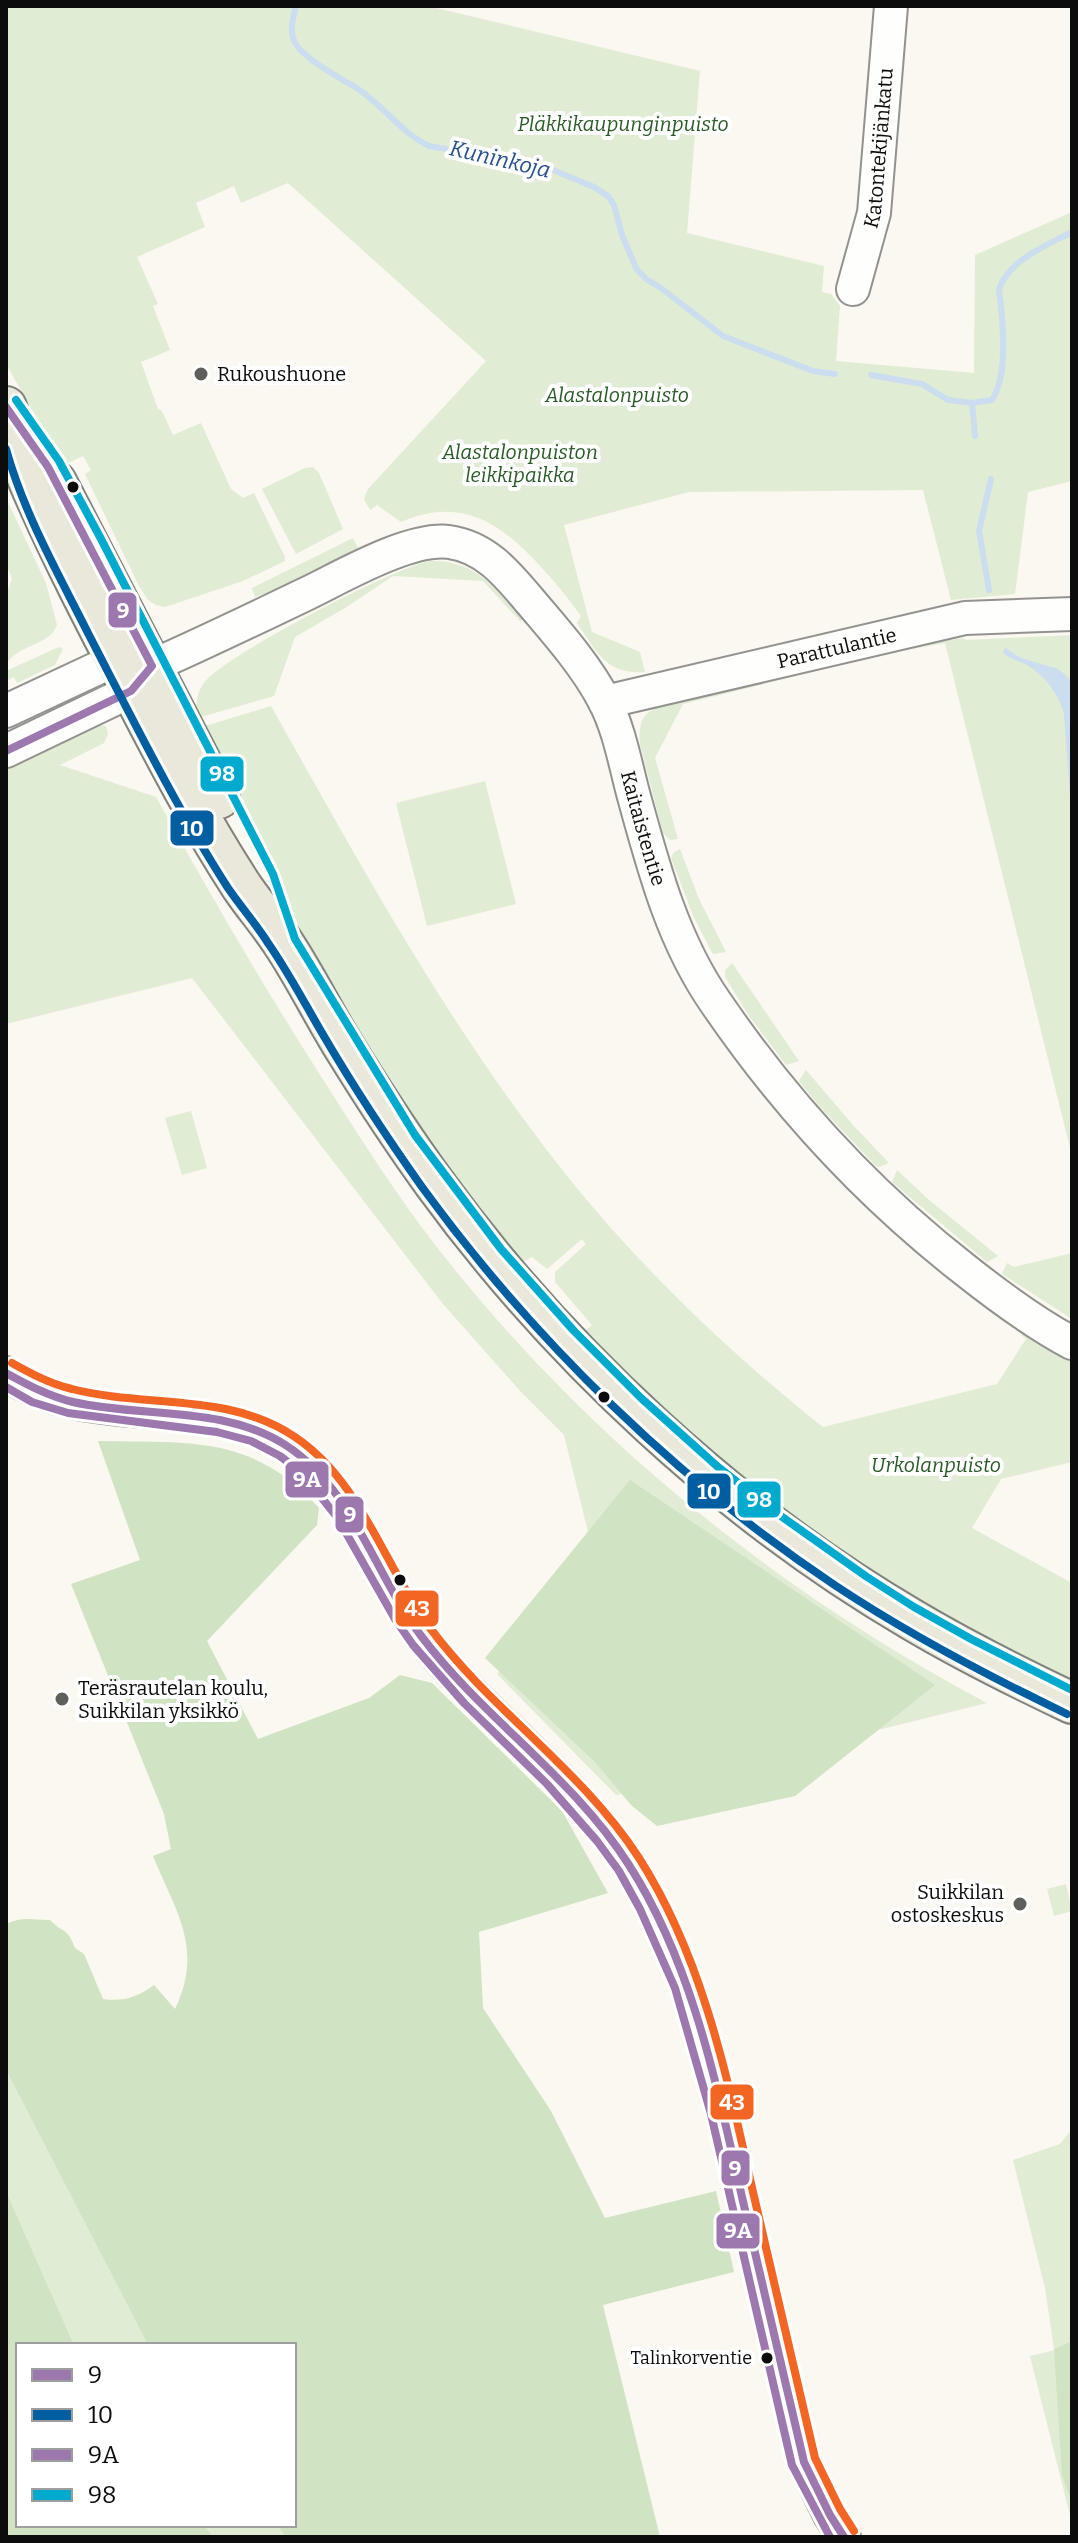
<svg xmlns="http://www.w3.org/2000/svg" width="1078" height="2543" font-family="Bitter,serif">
<rect width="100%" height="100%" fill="#faf8f0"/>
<g fill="#e0ecd3">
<path d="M6,6H428L700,71L687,233L824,266L822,292L831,294L840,306L836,361L974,373L975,255L1072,212V481L1028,492L1015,594L951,600L923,490L689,492L564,525L592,632L640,652L645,672C606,675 596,651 577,623L581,616C569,599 556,583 542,568C501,523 462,496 401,522L377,505L370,510L364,499L368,489L486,361L288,183L241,203L234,186L196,203L205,227L137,257L158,304L153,306L170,350L141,362L158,409L162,411L173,435L201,423L231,489L243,498L254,493L285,557V561L243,581L165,607L156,605L148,600L139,586L85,474L91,470L83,456L68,463L36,417L6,364Z"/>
<path d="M313,467L319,473L343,529L296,554L262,489L305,468Z"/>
<path d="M6,498L46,583L57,625C49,647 16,644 6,665V595L12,579L6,563Z"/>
<path d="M353,538L360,552L327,571L255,597L252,588Z"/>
<path d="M430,561C476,560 494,587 522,619L521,622L483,581L393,576L345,608L295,637L274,696L197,718C196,706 196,693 204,683C223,656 395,567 430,561Z"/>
<path d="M1072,635V1156L945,643L889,653L683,704L655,758L678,839L670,840L663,833L640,744C639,727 639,716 656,708L896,649L962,638L967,640Z"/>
<path d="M59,647L63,649L55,665L17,683L14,677L6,681V671Z"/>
<path d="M271,706C356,857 440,1011 546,1149C626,1254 720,1345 823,1427L997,1384L1026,1339L1021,1334L1022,1333L1072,1362V1462L1001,1479L972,1528L1072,1583V1685L946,1625L702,1453L584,1332L592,1325L555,1282V1272L586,1244L582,1239L547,1269L532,1257L523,1262L506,1248L453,1186L311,957L192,730Z"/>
<path d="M97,725L106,726L108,734L104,743L60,765L156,797C213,900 272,1001 336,1100C363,1142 390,1184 420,1225C570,1425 767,1586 987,1703L616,1795L497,1674L597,1568L564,1435L522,1393L443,1304L192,978L6,1024V766L81,730Z"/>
<path d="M485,781L516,904L427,926L396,803Z"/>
<path d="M680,849L699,899L726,952L713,954L694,918L671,858L674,852Z"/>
<path d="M732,963L799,1061L786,1065L749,1016L725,977V970Z"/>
<path d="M806,1070L852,1124L889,1163L879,1167L875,1165L819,1106L799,1081Z"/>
<path d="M191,1111L207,1168L182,1175L165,1118Z"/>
<path d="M897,1170L929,1200L998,1256L987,1262L892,1182Z"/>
<path d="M1072,1253V1319L1002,1274L1007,1263L1014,1267Z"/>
<path d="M1066,1884L1072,1911L1054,1916L1047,1889Z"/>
<path d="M6,2070L148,2345H74L6,2191Z"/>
<path d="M1072,2129V2341L1054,2349L1045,2288L1013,2160L1060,2144Z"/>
<path d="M1072,2346V2523L1030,2356Z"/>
<path d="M204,2525H277L286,2537H213Z"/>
</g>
<g fill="#d0e3c2">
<path d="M98,1441C188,1443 253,1434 319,1508L317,1525L207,1641L258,1739L369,1698L400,1675L432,1683L562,1811L608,1893L479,1932L483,2008L551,2111L605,2218L716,2191L734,2272L603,2305L660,2537H286L277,2525H294V2345H148L6,2070V1924C24,1916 31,1920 50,1920C64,1935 66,1925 75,1948L84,1954L103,1999C123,2002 138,1997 154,1985L175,2009C204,1949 176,1912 153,1856L171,1849L164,1814L71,1584L140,1560Z"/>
<path d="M630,1480L935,1685L795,1796L657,1826L631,1805L596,1763L485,1658Z"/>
<path d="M6,2191L74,2345H18V2525H204L213,2537H6Z"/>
<path d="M1072,2341V2503L1062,2475L1054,2349Z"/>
</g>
<path fill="#ccddef" d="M1005,648L1021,658L1058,669L1071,680L1072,822L1064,714C1059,694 1044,674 1025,664C1017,660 1009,659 1003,652Z"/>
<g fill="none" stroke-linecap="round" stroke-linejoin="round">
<g stroke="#ccddef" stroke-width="6">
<path d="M296,6C293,18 289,31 295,43C306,61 343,79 361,91C385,108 402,133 429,146L546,167L594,187L608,196L614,205L622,235L636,268L646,279L661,288L723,336L813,371L835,374"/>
<path d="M871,375L922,384L948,400L972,403L992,400C1009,374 1003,320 999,290C1007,261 1047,245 1072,232"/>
<path d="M972,403L975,436"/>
<path d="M989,590L979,531L991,479"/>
</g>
<g stroke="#93928f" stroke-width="36">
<g id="minor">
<path id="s1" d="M853,289L874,213L891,6"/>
<path id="s2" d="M605,702L965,618L1072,614"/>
<path d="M6,711L115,660L137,664"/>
<path id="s3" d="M6,751L131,691L152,666C204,643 256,618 308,593C343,576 410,537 449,542C486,547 508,575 530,601C556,632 585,664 604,700C619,728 625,763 633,793C653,866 672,940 716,1003C785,1104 868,1194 964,1269C998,1296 1034,1323 1072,1343"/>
<path d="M6,1373C84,1432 206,1392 287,1446C354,1491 375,1576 422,1637C485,1718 573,1777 629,1865C692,1964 717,2084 742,2197C763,2286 784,2374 804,2462L830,2515L844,2537"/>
</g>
</g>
<g stroke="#80807c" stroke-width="44">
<g id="major">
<path d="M6,407C15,431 19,457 29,481C60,553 96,622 132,691C166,757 201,824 242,887C255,906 270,923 283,943C305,976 323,1013 344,1047C373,1094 403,1140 435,1184C559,1354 730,1513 911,1619C963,1650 1017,1677 1072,1703"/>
<path d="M56,482L219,798"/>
</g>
</g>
<use href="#minor" stroke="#fefefd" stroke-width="32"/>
<use href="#major" stroke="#e9e8da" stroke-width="40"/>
<g stroke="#fff" stroke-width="14">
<g id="bus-1">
<path d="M6,407L48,467L152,666L131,691L6,751"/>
<path d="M6,1373C28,1385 48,1396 73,1402C144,1418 224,1405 287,1446C354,1490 375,1576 422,1637C484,1719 573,1777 629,1865C693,1965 716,2083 742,2197C762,2286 784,2374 804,2462L830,2515L844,2537"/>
</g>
</g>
<g stroke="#fff" stroke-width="14">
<path id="bus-2" d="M6,449C24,514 59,575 89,635C133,720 176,807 228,888C241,907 256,924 268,943C289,973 306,1006 325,1038C355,1089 388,1139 422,1187C535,1342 677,1480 836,1586C910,1635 988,1676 1067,1714"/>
</g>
<g stroke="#fff" stroke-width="14">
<path id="bus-3" d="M6,1387L32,1402L68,1413L217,1432L251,1441L280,1456L302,1473L337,1517L395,1619L413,1645L464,1703L547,1784L597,1841L619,1871L640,1909L675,1988L711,2114L792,2465L830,2537"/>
</g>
<g stroke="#fff" stroke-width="14">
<path id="bus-4" d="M16,400L59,461L100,537L273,874L295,939L415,1135L501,1249L574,1331L641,1398L718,1467L778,1514L867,1577L914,1607L971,1639L1072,1690"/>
</g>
<g stroke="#fff" stroke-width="14">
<path id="bus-5" d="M12,1363C32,1374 50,1384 72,1389C146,1408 229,1392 295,1437C362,1482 384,1566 430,1628C492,1711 582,1770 639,1858C703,1958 727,2077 753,2192C773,2281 795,2369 815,2458L840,2509L854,2531"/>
</g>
<use href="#bus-1" stroke="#9c78af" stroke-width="8"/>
<use href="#bus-2" stroke="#005ea1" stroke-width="8"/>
<use href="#bus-3" stroke="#9c78af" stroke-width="8"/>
<use href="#bus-4" stroke="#00a9ce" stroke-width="8"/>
<use href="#bus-5" stroke="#f26522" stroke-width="8"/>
</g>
<g fill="#5f5f5c" stroke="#fff" stroke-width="3">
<circle cx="201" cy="374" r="8"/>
<circle cx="62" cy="1699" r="8"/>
<circle cx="1020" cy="1904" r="8"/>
</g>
<g fill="#0c0c0c" stroke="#fff" stroke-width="3">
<circle cx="73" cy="487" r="7"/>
<circle cx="604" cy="1397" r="7"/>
<circle cx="400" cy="1580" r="7"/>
<circle cx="767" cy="2358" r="7"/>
</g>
<g text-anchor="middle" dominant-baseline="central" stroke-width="8" stroke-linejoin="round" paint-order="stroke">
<g font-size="18" fill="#0c0c0c" stroke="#fff" text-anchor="end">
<text x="752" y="2358">Talinkorventie</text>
</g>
<g font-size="20" font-style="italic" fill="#285b25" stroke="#fff">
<text x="623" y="124">Pläkkikaupunginpuisto</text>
<text x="617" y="395">Alastalonpuisto</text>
<text x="520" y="452">Alastalonpuiston<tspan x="520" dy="23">leikkipaikka</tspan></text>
<text x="936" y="1465">Urkolanpuisto</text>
</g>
<g font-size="20" fill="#0c0c0c" stroke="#fff">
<text stroke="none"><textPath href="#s1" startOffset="144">Katontekijänkatu</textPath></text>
<text stroke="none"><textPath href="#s2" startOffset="238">Parattulantie</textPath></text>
<text stroke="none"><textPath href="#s3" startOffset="856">Kaitaistentie</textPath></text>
</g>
<g font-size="20" fill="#0c0c0c" stroke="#fff" text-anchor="start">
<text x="217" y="374">Rukoushuone</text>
<text x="78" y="1688">Teräsrautelan koulu,<tspan x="78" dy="23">Suikkilan yksikkö</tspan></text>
<text x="1004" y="1892" text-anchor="end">Suikkilan<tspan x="1004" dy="23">ostoskeskus</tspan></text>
</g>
<g font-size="22" font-style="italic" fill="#26518d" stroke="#fff">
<text transform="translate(500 159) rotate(13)">Kuninkoja</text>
</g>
</g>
<g stroke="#fff" stroke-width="3">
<rect x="107" y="591" width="31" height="38" rx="8" fill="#9c78af"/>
<rect x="199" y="755" width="46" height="38" rx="8" fill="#00a9ce"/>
<rect x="169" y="809" width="46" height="38" rx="8" fill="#005ea1"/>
<rect x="284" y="1460" width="46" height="39" rx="8" fill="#9c78af"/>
<rect x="686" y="1472" width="46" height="38" rx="8" fill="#005ea1"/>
<rect x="736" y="1480" width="46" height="39" rx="8" fill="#00a9ce"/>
<rect x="334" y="1495" width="31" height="39" rx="8" fill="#9c78af"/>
<rect x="394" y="1589" width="46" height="39" rx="8" fill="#f26522"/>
<rect x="709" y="2083" width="46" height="38" rx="8" fill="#f26522"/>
<rect x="720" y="2149" width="31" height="38" rx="8" fill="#9c78af"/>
<rect x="715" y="2212" width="46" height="38" rx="8" fill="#9c78af"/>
</g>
<g font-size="22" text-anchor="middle" font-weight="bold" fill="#fff">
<text x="123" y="618">9</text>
<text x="222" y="781">98</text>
<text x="192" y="836">10</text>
<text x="307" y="1487">9A</text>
<text x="709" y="1499">10</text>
<text x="759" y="1507">98</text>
<text x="350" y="1522">9</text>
<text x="417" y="1616">43</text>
<text x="732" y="2110">43</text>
<text x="735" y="2176">9</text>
<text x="738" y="2238">9A</text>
</g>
<rect width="1078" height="2543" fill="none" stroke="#0c0c0c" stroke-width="16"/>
<rect x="16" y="2343" width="280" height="184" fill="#ffffff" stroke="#9e9e9e" stroke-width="2"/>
<rect x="32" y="2369" width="40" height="12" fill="#9c78af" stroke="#9e9e9e" stroke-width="2"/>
<text x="88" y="2383" font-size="24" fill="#0c0c0c">9</text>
<rect x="32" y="2409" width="40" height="12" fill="#005ea1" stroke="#9e9e9e" stroke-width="2"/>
<text x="88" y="2423" font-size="24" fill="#0c0c0c">10</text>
<rect x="32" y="2449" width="40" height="12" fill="#9c78af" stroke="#9e9e9e" stroke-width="2"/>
<text x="88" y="2463" font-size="24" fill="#0c0c0c">9A</text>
<rect x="32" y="2489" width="40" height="12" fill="#00a9ce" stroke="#9e9e9e" stroke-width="2"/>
<text x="88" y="2503" font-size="24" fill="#0c0c0c">98</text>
</svg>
